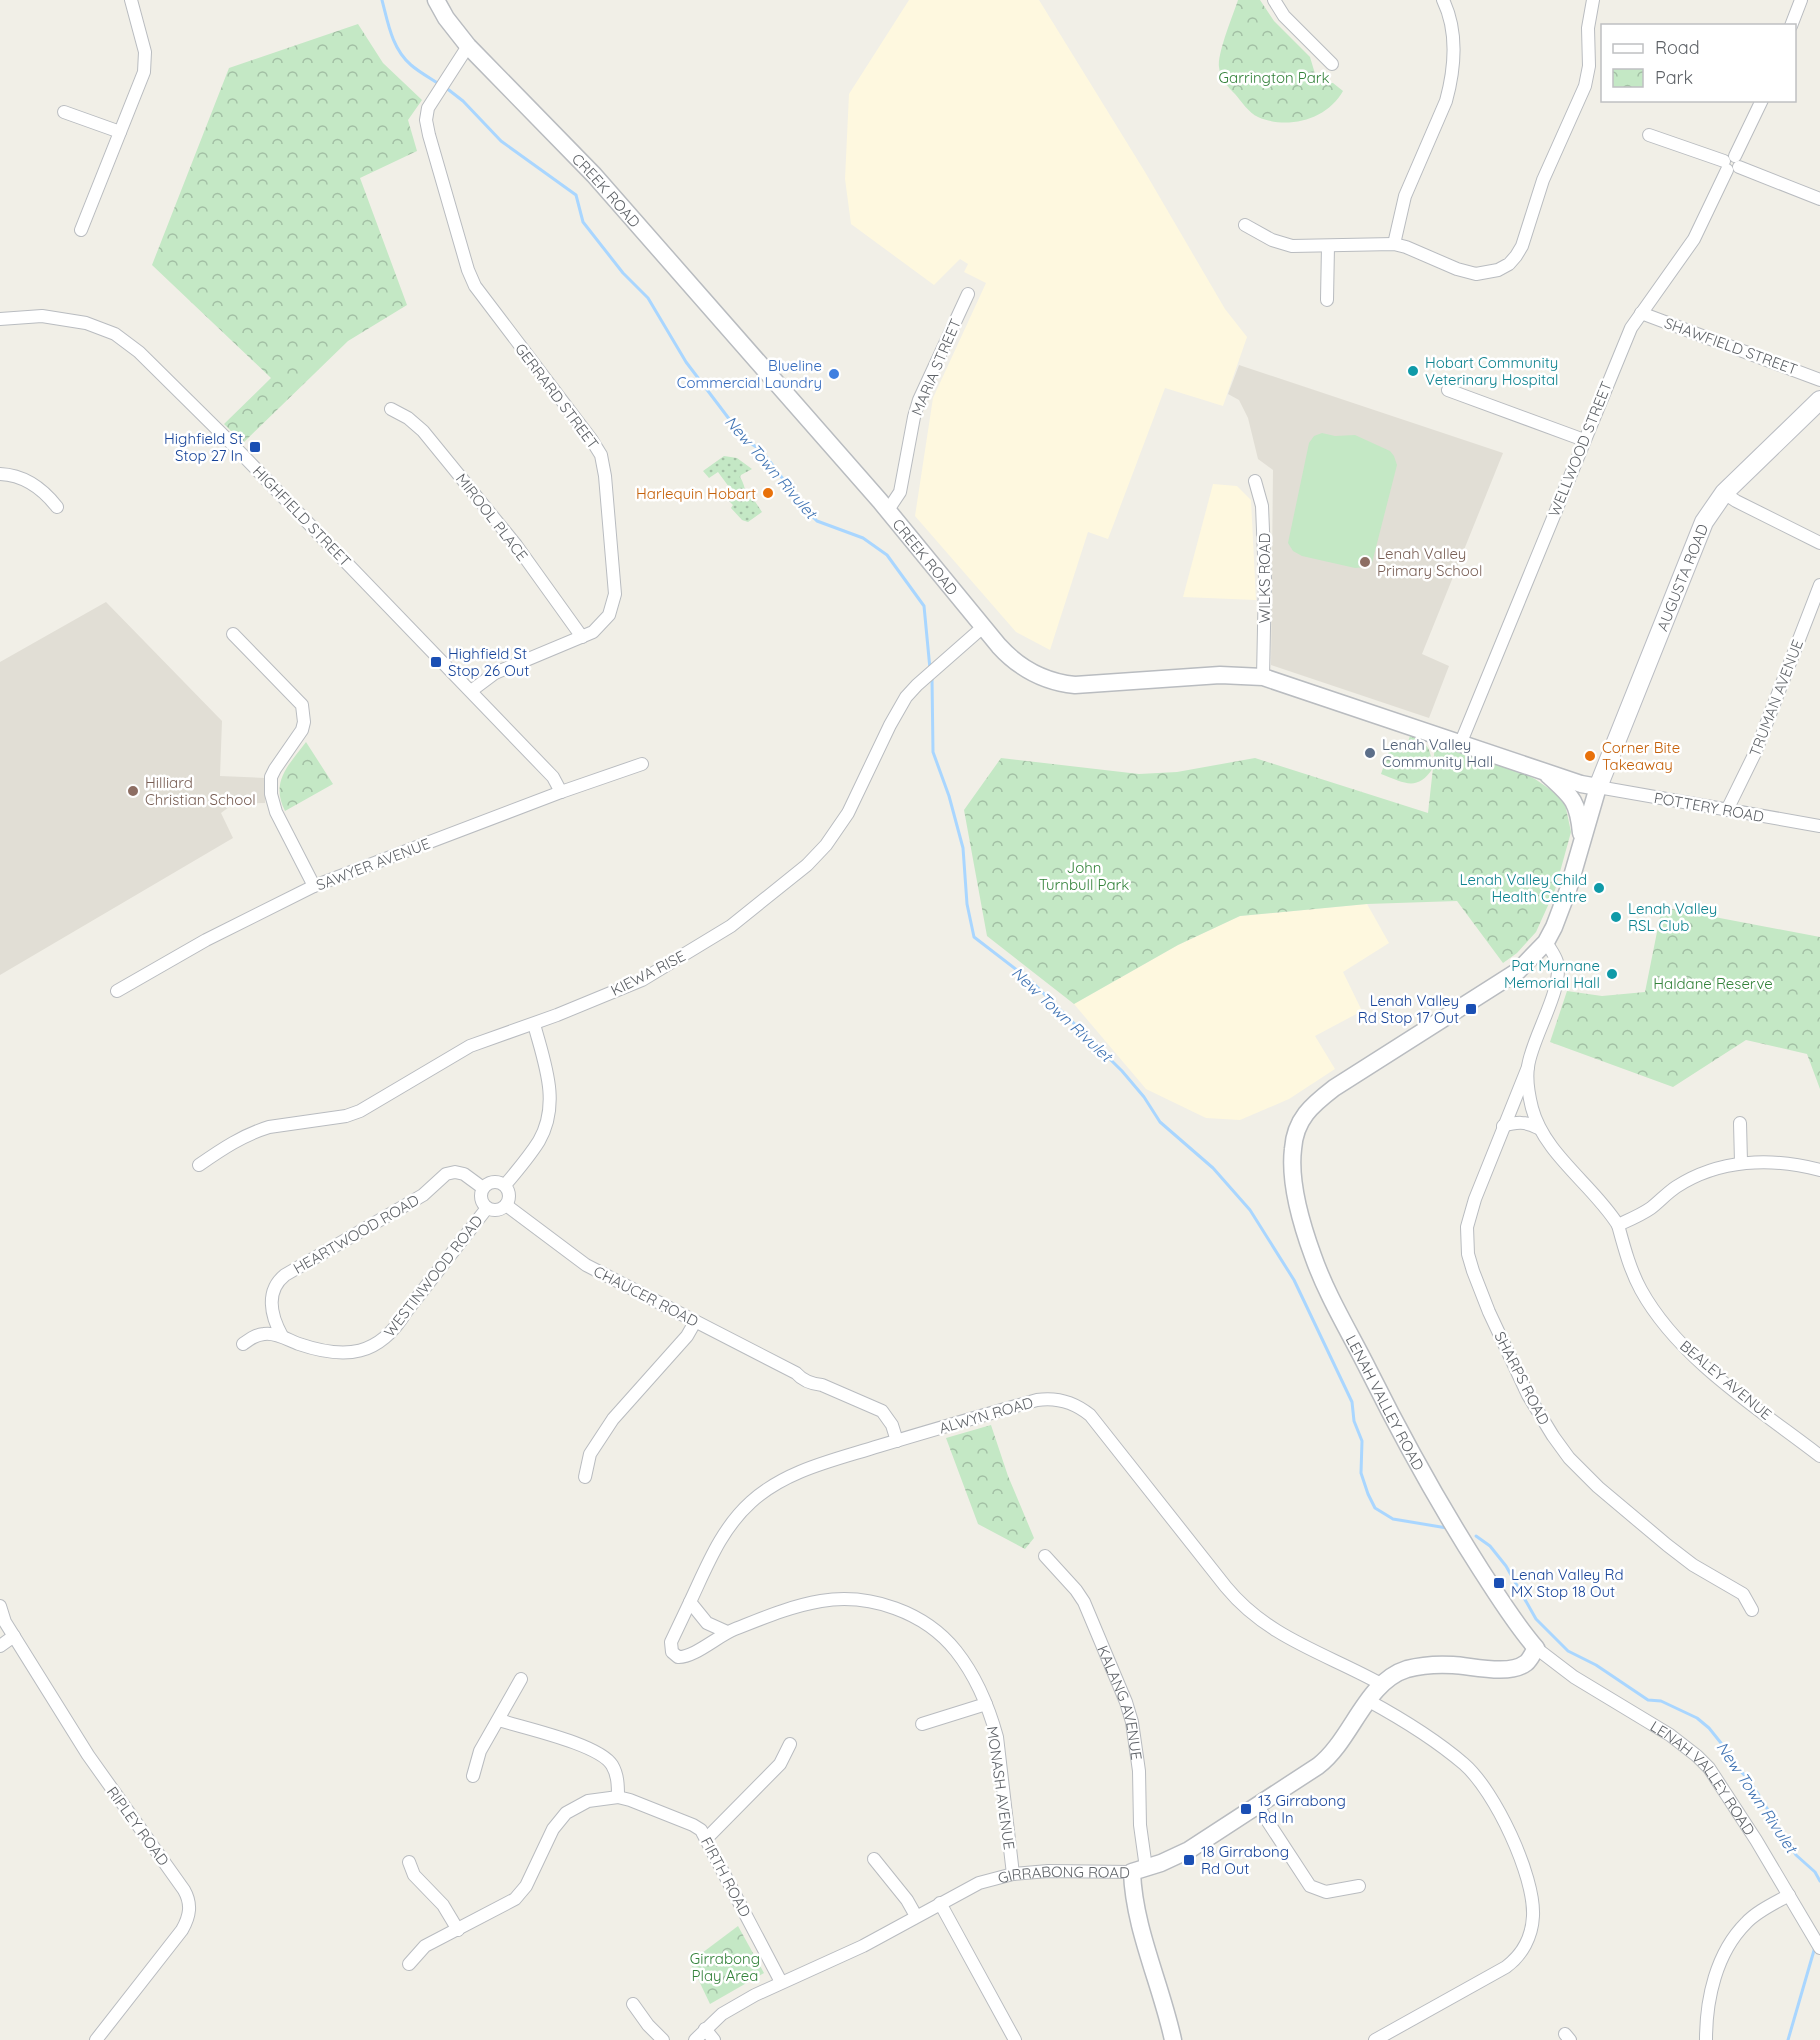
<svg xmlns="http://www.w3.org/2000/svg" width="1820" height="2040" font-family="Quicksand,sans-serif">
<defs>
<pattern id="grass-dots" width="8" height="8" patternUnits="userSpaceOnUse" patternTransform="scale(1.5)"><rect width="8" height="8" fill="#c4e8c5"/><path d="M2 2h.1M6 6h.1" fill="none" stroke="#a2bfa4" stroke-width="1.8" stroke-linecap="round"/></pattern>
<pattern id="park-crowns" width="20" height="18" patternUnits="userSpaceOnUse" patternTransform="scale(1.5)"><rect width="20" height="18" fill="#c4e8c5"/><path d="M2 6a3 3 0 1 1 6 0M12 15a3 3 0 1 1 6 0" fill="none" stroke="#a2bfa4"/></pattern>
</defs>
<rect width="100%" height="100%" fill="#f1efe7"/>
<g fill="#fef8df">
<path d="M909,0H1039L1145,172L1225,309L1247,337L1223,406L1165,388L1108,539L1088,532L1050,650L1016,632L915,516L933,398L986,283L964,272L968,264L960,259L934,285L851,224L845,179L849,94Z"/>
<path d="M1213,484L1237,486L1251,500L1256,600L1183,597Z"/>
<path d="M1367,904L1389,943L1343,972L1362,1011L1315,1036L1335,1069L1289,1099L1240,1120L1206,1118L1146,1089L1074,1004L1178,945L1240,916Z"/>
</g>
<g fill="#e1ded5">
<path d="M1239,365L1503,453L1422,654L1449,666L1429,718L1271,665L1273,470L1258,459L1248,418L1239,400L1228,394Z"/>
<path d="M106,602L222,721L220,776L265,778V803L233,804L221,813L233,838L0,975V662Z"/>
</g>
<path fill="url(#grass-dots)" d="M724,456L737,458L752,469L741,475L740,477C745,485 744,490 749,498L752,497L762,512L748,522L742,520L731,508L733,505L721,493L729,487L718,472L709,478L703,471Z"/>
<g fill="url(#park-crowns)">
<path d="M1238,0H1260L1274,21L1310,57L1316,77L1324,82L1333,83L1343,91C1327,120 1287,130 1258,117C1249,113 1241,101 1235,94C1227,86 1220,78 1219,67C1217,54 1233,15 1238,0Z"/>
<path d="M358,24L383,63L422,100L408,120L417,151L360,178L407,305L348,341L243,443L224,424L271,378L152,265L229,68Z"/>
<path d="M1410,736C1428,742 1430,748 1433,767L1435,743L1518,771L1535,779L1564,799L1571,832L1555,890L1536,932L1517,953L1503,963L1457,901L1367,904L1240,916L1178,945L1074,1004L987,936L964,810L1001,758L1139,774L1177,772L1255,758L1428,813L1433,768C1417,792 1405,783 1381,774L1390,748L1404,753Z"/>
<path d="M306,742L333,784L285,811C270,781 289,765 306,742Z"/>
<path d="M1662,907L1820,937V1089L1807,1054L1746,1040L1673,1087L1550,1042L1567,991L1602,996L1645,992Z"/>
<path d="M991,1425L1008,1476L1034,1538L1025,1549L978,1524L946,1438Z"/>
<path d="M738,1926L764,1973L710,2004L690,1962Z"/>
</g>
<path fill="#c4e8c5" d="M1322,433L1335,436L1355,435L1390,451L1394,456L1397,465L1372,563L1365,567L1355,568L1302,556L1293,551L1288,543L1309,443L1314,436Z"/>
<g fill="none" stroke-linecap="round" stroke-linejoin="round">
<g stroke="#a9d6ff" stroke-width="3">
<path d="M382,0C388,23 392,49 411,65C419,72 430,78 439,84"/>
<path d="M445,87L463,101L501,141L576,195L583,222L623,273L648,298L686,362L736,428L747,441L761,450L792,491L799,503L817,521L863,538L887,555L924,606L930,669"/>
<path d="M932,678L933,752L949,796L963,848L967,904L974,937L1030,980L1122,1071L1144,1097L1160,1122L1213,1168L1250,1210L1294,1280L1352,1402L1354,1421L1362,1441L1361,1473L1368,1494L1375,1508L1393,1519L1447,1528"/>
<path d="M1476,1536L1490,1546L1506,1566L1536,1619L1568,1651L1596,1665L1648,1700L1661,1701L1697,1718L1709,1728L1721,1743L1730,1760L1750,1781L1796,1855L1815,1872L1820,1881"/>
<path d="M1788,2040L1815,1947"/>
</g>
<g stroke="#b9bcc0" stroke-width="14">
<g id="minor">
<path d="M1274,0L1284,16L1332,64"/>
<path d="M1791,26L1801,0"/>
<path d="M468,46L428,108L426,120L429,135L468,270L475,286L591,439L601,455L605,476L615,594L609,615L593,632L495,673L471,691"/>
<path d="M64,112L120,132"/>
<path d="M1649,135L1724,161"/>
<path d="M1735,156L1762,100"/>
<path d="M1739,167L1820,199"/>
<path d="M1245,225L1272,240L1292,246L1394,244L1406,247L1457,269L1476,274L1498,270L1509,264L1516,256L1522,246L1543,180L1585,86L1589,66L1588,28L1593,0"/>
<path d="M81,230L144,72L145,52L131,0"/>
<path d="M1394,244L1405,196L1446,101C1455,68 1458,31 1443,0"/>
<path d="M1327,300L1328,246"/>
<path d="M1641,313L1820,380"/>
<path d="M0,319L42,316L86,323L115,334L139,352L231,443L553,777L561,792"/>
<path d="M1448,390L1584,440"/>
<path d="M391,409L408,418L423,431L516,545L582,637"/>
<path d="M0,474C24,475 43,489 57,507"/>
<path d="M1255,481L1262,506L1265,579L1263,677"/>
<path d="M1724,493L1736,501L1820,543"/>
<path d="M888,510L900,492L914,417L919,400L968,294"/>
<path d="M233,634L302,705L304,722L302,730L275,769L271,777V794L276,812L314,886"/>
<path d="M1461,742L1631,328L1694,239L1727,170"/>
<path d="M1598,787L1820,826"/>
<path d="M1727,810L1755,753L1820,585"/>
<path d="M1546,942C1550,949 1555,955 1557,962C1564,989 1531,1039 1528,1067C1526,1080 1529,1096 1532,1108C1544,1154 1593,1185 1618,1225C1629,1220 1641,1215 1651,1208C1660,1201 1667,1193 1676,1187C1719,1159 1771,1157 1820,1170"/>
<path d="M117,991L206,940L314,886L561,792L642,764"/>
<path d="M1528,1067L1475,1199L1467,1227L1468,1254L1473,1271L1489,1312L1528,1395L1553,1436L1569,1458L1598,1487L1667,1545L1693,1565L1743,1594L1752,1610"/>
<path d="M1740,1123L1741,1162"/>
<path d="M1503,1126C1516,1122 1526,1121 1538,1128"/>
<path d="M199,1165C222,1149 243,1135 269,1127L346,1116L360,1111L470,1046L557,1015L642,980L731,926L807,865L826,845L848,813L890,725L906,697L917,685L983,627"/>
<circle cx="495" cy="1196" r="14"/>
<path d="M505,1185C517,1171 529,1157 539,1141C561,1103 544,1062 534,1024"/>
<path d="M506,1205L586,1265L796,1373C803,1381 811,1384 822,1385L882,1411L892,1425L897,1441"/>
<path d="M1618,1225C1624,1247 1630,1270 1641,1290C1679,1359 1759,1409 1820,1456"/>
<path d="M282,1336C271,1316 265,1291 285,1275L423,1195L446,1174L455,1172L464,1174L483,1188"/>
<path d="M243,1344C250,1339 255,1335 264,1334C276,1332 288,1340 299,1344C346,1360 379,1356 406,1312L487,1208"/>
<path d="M585,1477L590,1454L613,1419L687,1336L695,1322"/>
<path id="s1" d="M1045,1556L1076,1590L1084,1602L1126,1702L1132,1722L1139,1771L1140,1825L1146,1868"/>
<path d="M690,1602L671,1642L672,1652L678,1657C694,1658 719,1635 735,1629C763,1618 791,1606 821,1601C870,1593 925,1612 956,1651C975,1675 989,1708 997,1737L1013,1874"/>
<path d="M0,1606L5,1622L88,1755L184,1890C192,1904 190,1916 182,1930L96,2040"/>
<path d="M727,1632L707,1623L690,1602C707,1566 721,1529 751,1502C786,1470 835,1460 879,1446C932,1430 984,1415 1037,1400C1057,1397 1074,1402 1090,1415L1226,1587C1268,1638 1325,1653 1381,1684"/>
<path d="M0,1646L14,1636"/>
<path id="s2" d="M1536,1648L1574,1677L1670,1735L1697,1756L1709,1768L1756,1840L1820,1948"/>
<path d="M1369,1701C1402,1719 1436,1740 1464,1764C1495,1791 1535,1876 1533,1916C1532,1937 1522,1955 1506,1967L1375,2040"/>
<path d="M499,1720C524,1728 599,1744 612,1765C618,1775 618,1786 618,1797L630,1800L693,1825L701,1830L781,1982"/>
<path d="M922,1724L986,1704"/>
<path d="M473,1776L480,1751L521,1679"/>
<path d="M1257,1805L1310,1886L1326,1892L1359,1886"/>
<path d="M707,1838L780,1764L790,1744"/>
<path d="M874,1859L907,1900L916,1916"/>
<path d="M409,1862L414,1875L443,1905L458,1930"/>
<path d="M940,1903L1015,2040"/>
<path d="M409,1964L425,1946L515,1899L526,1886L553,1829L566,1813L588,1801L618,1797"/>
<path d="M633,2004L648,2025L663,2040"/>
<path d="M705,2029L714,2040"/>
<path d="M1565,2034L1570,2040"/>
<path id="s3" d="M695,2040L722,2014L755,1995L863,1946L979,1883L1013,1874L1048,1871L1132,1872"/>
<path d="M1706,2040C1706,1999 1716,1953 1746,1923C1757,1911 1775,1903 1789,1895"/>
</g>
</g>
<g stroke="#b9bcc0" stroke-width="19">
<g id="tertiary">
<path id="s4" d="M436,0L446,18L468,46L594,175L880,501L999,646C1019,668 1045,682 1075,685L1220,675L1263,677L1581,784L1598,787L1568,890L1554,927L1546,942L1518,971L1334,1088C1312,1105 1295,1119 1293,1149C1289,1182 1302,1226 1313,1256C1327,1296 1350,1333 1369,1371C1403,1439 1440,1506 1481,1570C1498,1596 1515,1624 1536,1648C1533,1653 1530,1660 1526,1663C1509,1676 1472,1666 1453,1665C1437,1664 1422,1665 1407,1669C1365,1682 1352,1740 1318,1766L1189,1850L1161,1863L1132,1872C1134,1929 1161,1984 1173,2040"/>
<path d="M1548,775C1571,796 1578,800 1581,833"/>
</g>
</g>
<g stroke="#babdc3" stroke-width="20">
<g id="secondary">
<path id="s5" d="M1598,787L1704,522L1724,493L1820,400"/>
</g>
</g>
<use href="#minor" stroke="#fff" stroke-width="12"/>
<use href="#tertiary" stroke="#fff" stroke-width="16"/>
<use href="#secondary" stroke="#fff" stroke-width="18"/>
</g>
<g fill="#0f9aa8" stroke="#fff" stroke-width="2">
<circle cx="1413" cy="371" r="6"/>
<circle cx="1599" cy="888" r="6"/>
<circle cx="1616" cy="917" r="6"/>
<circle cx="1612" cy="974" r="6"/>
</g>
<circle fill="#3f7fe0" stroke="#fff" stroke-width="2" cx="834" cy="374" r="6"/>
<g fill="#1a4fb4" stroke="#fff" stroke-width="2">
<rect x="249" y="441" width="12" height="12" rx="3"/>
<rect x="430" y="656" width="12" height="12" rx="3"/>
<rect x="1465" y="1003" width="12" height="12" rx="3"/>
<rect x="1493" y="1577" width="12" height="12" rx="3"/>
<rect x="1240" y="1803" width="12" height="12" rx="3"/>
<rect x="1183" y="1854" width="12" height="12" rx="3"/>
</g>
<g fill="#e8710a" stroke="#fff" stroke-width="2">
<circle cx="768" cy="493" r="6"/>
<circle cx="1590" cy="756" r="6"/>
</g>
<g fill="#8d6e63" stroke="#fff" stroke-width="2">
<circle cx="1365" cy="562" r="6"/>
<circle cx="133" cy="791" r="6"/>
</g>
<circle fill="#5c6f8a" stroke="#fff" stroke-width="2" cx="1370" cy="753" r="6"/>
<g text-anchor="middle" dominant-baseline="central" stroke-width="5" stroke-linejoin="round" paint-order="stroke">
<g font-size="15" fill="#33823a" stroke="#fff">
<text x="1274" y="77">Garrington Park</text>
<text x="1084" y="867">John<tspan x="1084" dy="17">Turnbull Park</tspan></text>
<text x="1713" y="983">Haldane Reserve</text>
<text x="725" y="1958">Girrabong<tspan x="725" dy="17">Play Area</tspan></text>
</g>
<g font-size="15" fill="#5e6267" stroke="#fff">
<text stroke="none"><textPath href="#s4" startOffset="256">CREEK ROAD</textPath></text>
<text transform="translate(1731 346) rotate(20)">SHAWFIELD STREET</text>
<text transform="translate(936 367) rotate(-67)">MARIA STREET</text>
<text transform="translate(557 396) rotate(53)">GERRARD STREET</text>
<text transform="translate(1580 449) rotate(-68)">WELLWOOD STREET</text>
<text transform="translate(302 516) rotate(46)">HIGHFIELD STREET</text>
<text transform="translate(492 517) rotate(52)">MIROOL PLACE</text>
<text stroke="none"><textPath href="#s4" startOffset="742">CREEK ROAD</textPath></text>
<text stroke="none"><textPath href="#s5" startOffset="226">AUGUSTA ROAD</textPath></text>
<text transform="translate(1264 578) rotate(-90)">WILKS ROAD</text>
<text transform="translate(1776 698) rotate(-69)">TRUMAN AVENUE</text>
<text transform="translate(1709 807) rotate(10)">POTTERY ROAD</text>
<text transform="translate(373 864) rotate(-21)">SAWYER AVENUE</text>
<text transform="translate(648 973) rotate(-27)">KIEWA RISE</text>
<text transform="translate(356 1234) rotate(-30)">HEARTWOOD ROAD</text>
<text transform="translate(433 1276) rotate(-52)">WESTINWOOD ROAD</text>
<text transform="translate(646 1296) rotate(27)">CHAUCER ROAD</text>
<text transform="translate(1522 1378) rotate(63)">SHARPS ROAD</text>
<text transform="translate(1726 1380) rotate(40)">BEALEY AVENUE</text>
<text stroke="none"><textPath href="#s4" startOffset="2258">LENAH VALLEY ROAD</textPath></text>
<text transform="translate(986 1415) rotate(-16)">ALWYN ROAD</text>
<text stroke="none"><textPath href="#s1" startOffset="168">KALANG AVENUE</textPath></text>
<text stroke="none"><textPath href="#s2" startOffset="214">LENAH VALLEY ROAD</textPath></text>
<text transform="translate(1001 1788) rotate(82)">MONASH AVENUE</text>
<text transform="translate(138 1826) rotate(54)">RIPLEY ROAD</text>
<text stroke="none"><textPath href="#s3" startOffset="412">GIRRABONG ROAD</textPath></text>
<text transform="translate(726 1877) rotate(62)">FIRTH ROAD</text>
</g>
<g font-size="15" fill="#0d838f" stroke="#fff" text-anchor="start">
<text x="1425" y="362">Hobart Community<tspan x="1425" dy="17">Veterinary Hospital</tspan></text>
<text x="1587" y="879" text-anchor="end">Lenah Valley Child<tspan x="1587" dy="17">Health Centre</tspan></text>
<text x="1628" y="908">Lenah Valley<tspan x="1628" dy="17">RSL Club</tspan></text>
<text x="1600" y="965" text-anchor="end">Pat Murnane<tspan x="1600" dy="17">Memorial Hall</tspan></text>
</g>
<g font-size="15" fill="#366cbe" stroke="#fff" text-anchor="end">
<text x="822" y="365">Blueline<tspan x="822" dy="17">Commercial Laundry</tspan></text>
</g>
<g font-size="15" fill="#164399" stroke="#fff" text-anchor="start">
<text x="243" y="438" text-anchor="end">Highfield St<tspan x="243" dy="17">Stop 27 In</tspan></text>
<text x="448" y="653">Highfield St<tspan x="448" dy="17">Stop 26 Out</tspan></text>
<text x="1459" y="1000" text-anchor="end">Lenah Valley<tspan x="1459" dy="17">Rd Stop 17 Out</tspan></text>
<text x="1511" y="1574">Lenah Valley Rd<tspan x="1511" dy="17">MX Stop 18 Out</tspan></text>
<text x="1258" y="1800">13 Girrabong<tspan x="1258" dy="17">Rd In</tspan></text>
<text x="1201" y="1851">18 Girrabong<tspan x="1201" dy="17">Rd Out</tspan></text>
</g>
<g font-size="15" fill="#c56008" stroke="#fff" text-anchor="end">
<text x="756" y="493">Harlequin Hobart</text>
<text x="1602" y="747" text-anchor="start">Corner Bite<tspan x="1602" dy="17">Takeaway</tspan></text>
</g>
<g font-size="15" fill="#785e54" stroke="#fff" text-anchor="start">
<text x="1377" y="553">Lenah Valley<tspan x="1377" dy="17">Primary School</tspan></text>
<text x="145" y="782">Hilliard<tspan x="145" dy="17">Christian School</tspan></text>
</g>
<g font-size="15" fill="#4e5e75" stroke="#fff" text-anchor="start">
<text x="1382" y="744">Lenah Valley<tspan x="1382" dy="17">Community Hall</tspan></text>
</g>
<g font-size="16" font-style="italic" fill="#4275b4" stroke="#fff">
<text transform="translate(771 467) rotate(49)">New Town Rivulet</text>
<text transform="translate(1062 1014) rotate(43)">New Town Rivulet</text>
<text transform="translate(1757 1797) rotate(56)">New Town Rivulet</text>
</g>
</g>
<rect x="1601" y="24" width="195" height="78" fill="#ffffff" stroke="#bfc0c2" stroke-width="1.5"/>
<rect x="1613" y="44" width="30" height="9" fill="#ffffff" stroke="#bfc0c2" stroke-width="1.5"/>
<text x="1655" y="54" font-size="18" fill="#5e6267">Road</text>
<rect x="1613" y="69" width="30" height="18" fill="url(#park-crowns)" stroke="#bfc0c2" stroke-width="1.5"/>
<text x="1655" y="84" font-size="18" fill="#5e6267">Park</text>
</svg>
